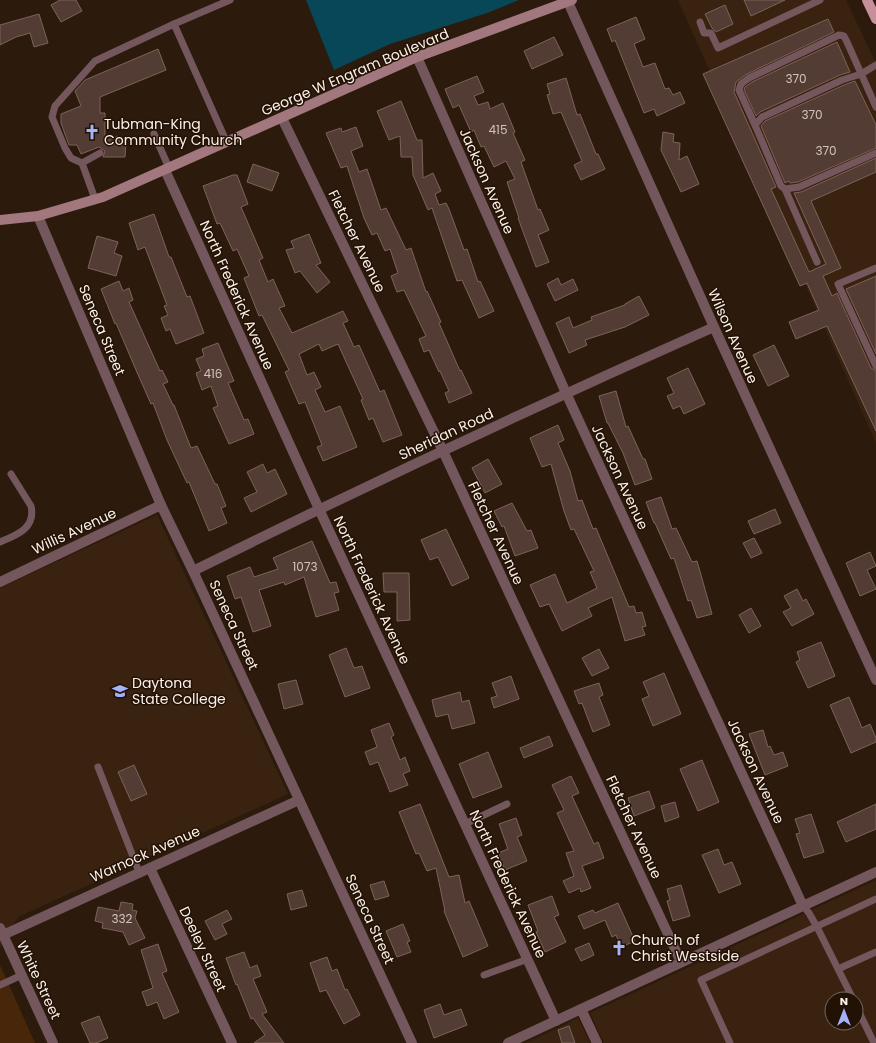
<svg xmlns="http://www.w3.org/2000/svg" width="876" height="1043" viewBox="0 0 876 1043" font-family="Poppins,sans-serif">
<rect width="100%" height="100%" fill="#2c1b0d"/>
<g fill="#392210" fill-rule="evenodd">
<polygon points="678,0 846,0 876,63 876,443"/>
<polygon points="157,515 288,794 18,917 0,947 0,588"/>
<path d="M876 880V1043H604L590 1013ZM832 999H856V1023H832Z"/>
<polygon points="578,1018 590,1043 525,1043 554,1030"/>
</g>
<polygon fill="#482609" points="0,965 35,1043 0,1043"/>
<polygon fill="#084758" points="306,0 519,0 487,13 390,44 334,70"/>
<g fill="#533c33" stroke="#7c6359">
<polygon points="60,0 76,0 82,11 61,22 51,5"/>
<polygon points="744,0 785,0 751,16"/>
<polygon points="725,5 733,24 716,32 712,28 705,14"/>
<polygon points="39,14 48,43 34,47 30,33 16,37 0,45 0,25"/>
<polygon points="636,17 645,39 634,44 643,67 655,63 665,89 669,88 673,95 680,92 685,103 657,116 654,109 644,113 615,40 612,42 607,29"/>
<polygon points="828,19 834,32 747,74 736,82 734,92 776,187 771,189 809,272 826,264 794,193 801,192 876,158 876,172 811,201 841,268 823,276 832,296 837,293 871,368 876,371 876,431 827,326 796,339 789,322 819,310 807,283 800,286 703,74"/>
<polygon points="554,37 563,55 532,69 524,51"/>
<polygon points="837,42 850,72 840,75 760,112 756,116 744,90 745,87 752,82"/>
<polygon points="158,49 166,70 100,97 100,113 105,113 105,141 118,136 120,143 126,143 125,157 103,157 105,151 99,147 81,154 77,145 69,145 61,123 61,114 81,106 75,91 85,80"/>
<polygon points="477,76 484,92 474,96 478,105 488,102 490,109 503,103 515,132 513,133 525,160 521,162 538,210 540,209 549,230 538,235 549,262 536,267 518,218 519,218 507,182 515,179 506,161 494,167 484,146 481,147 474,130 471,132 459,105 453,108 445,89"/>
<polygon points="566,78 577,115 580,114 596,154 598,154 605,169 581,180 574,165 582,161 561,112 553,114 547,95 550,94 547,84"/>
<polygon points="855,81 876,125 876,148 798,182 790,183 789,181 785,183 761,126 765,121 844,85"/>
<polygon points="401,101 417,140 422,140 423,178 433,173 441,191 435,194 439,205 446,203 449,209 464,250 467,249 478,282 480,281 494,311 479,318 462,280 457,281 432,208 428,210 413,175 412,157 401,157 400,136 389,140 377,111"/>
<polygon points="356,127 363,146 351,151 359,172 367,169 381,210 386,208 406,250 411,248 426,292 427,291 441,322 439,323 460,371 461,370 472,393 449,403 445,393 449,391 440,371 439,372 429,350 424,352 419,339 426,336 404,290 397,292 391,276 398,273 390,249 385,251 377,233 372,235 364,218 347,166 341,168 326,133 341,128 342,132"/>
<polygon points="663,132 674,134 673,142 680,143 679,160 687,156 699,184 681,192 661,150"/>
<polygon points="253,164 279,173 272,191 247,182"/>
<polygon points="233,175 237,175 248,204 241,207 263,258 259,260 268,282 273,279 285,306 279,308 292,333 343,311 348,321 343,323 354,347 359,345 380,392 384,390 402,435 383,442 373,418 369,420 361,400 363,399 338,344 322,351 319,344 299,354 307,375 314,372 321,387 315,390 325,412 340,406 357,447 323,461 317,447 322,445 305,402 299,404 285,372 289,370 262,315 259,316 244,278 249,276 237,249 233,251 220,223 217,224 203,186"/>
<polygon points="154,214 169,257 171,257 187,297 190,296 204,333 176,344 170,329 166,331 161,318 168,315 164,306 167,305 145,247 138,250 129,223"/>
<polygon points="309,234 321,263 316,265 330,282 317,293 300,271 295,273 286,250 294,248 291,241"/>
<polygon points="97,236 118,242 114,253 122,256 116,276 88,268"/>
<polygon points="876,276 876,354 846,289"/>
<polygon points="558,278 561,285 573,279 578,290 555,301 547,284"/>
<polygon points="119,281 123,291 129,288 133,300 129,302 160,371 162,370 168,382 163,384 173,405 174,405 191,448 197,446 215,484 217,484 226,506 221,508 227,523 209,531 189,482 187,483 167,440 153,403 151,404 136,370 116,323 115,324 101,289"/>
<polygon points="639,296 649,315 625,327 585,340 587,345 569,353 556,323 569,317 573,328 592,320 591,317 625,305 625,304"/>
<polygon points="218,343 234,381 228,383 244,420 248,419 254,434 229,444 213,408 218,406 211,386 202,390 196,373 201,371 196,359 204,356 202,349"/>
<polygon points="774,345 789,376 768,386 753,355"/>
<polygon points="688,368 705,404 684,414 680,406 673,409 667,396 674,393 667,378"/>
<polygon points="616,391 626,427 628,426 643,459 645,459 652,479 635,485 623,453 608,423 607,423 599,396"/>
<polygon points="558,425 564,440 558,443 570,471 578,501 582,500 593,529 596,528 629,607 634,606 636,613 642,612 646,626 642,627 645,635 625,641 612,597 588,608 592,616 562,631 549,604 540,607 530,585 555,574 567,603 597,588 590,572 594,571 574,529 571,530 564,511 551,464 542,467 530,438"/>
<polygon points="488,459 502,484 485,493 472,468"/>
<polygon points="263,464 267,473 275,469 287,494 251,512 244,498 257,492 247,472"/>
<polygon points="661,497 672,529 676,528 692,562 697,561 712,614 697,618 691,600 688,601 674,558 671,559 655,523 654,523 646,502"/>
<polygon points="512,503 527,531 531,530 538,548 515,556 504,526 502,527 494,511"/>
<polygon points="775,509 781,523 754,534 748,521"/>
<polygon points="446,529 469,578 452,586 438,557 430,560 421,540"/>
<polygon points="754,538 762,553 751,558 743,543"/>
<polygon points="312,541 330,583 336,582 339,592 334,593 339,610 316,617 304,577 285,585 284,582 259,590 271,626 253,632 241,597 235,599 227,576 250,567 254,577 278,569 273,558"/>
<polygon points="870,552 876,566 867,570 876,589 860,596 846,563"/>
<polygon points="383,573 409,573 410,620 397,621 397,592 384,592"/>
<polygon points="797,589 803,601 806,599 814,614 792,626 783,612 791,608 784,596"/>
<polygon points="751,608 761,626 749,633 739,615"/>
<polygon points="821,642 835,676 808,688 796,662 800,660 797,652"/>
<polygon points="346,648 354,668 362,666 370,688 345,697 329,655"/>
<polygon points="599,649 609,668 592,676 582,658"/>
<polygon points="664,673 681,714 653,726 642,699 649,696 643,682"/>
<polygon points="511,676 519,699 494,708 491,698 497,696 492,683"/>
<polygon points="296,680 303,704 284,709 278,684"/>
<polygon points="599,683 603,695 599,697 610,725 593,732 582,703 579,704 574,691"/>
<polygon points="460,692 462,702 469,700 475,723 452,729 448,714 436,717 432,700"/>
<polygon points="849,697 862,728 870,724 876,738 876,742 851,753 830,705"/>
<polygon points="389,723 394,735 391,737 400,760 405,757 410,771 403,774 408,785 390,792 378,762 370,765 365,752 377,747 371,730"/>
<polygon points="763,730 768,747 770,746 774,755 783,752 788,766 765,775 749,734"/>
<polygon points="549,736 553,746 524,758 520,748"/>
<polygon points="488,752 502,787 473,798 459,764"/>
<polygon points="702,760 719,802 698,811 680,769"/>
<polygon points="134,765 147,794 131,801 118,772"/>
<polygon points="571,776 579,793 572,796 594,844 598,842 604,858 582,866 591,888 581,892 580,888 569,893 563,881 574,876 566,853 574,851 557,813 564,810 552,785"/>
<polygon points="649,791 655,808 634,816 628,798"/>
<polygon points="675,802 679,817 665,822 661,806"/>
<polygon points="420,804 449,877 459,875 465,903 469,901 488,946 463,957 444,911 445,911 436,868 427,871 419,853 416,854 399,812"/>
<polygon points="876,804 876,829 846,842 837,822"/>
<polygon points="811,814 824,852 804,858 796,834 800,833 795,819"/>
<polygon points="516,818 522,835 517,837 527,861 505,870 498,853 508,849 499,824"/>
<polygon points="718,849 724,865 732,862 741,884 719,893 702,855"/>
<polygon points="384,881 389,896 375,900 370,885"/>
<polygon points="681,885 690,916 673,921 667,901 670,900 667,889"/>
<polygon points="302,890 307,906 291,910 287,894"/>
<polygon points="552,896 559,915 554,917 566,942 545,952 536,932 538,931 528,905"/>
<polygon points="121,902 133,904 132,910 137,911 135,918 145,938 129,945 123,932 102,928 103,923 95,921 98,907 119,911"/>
<polygon points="618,903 635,941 621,947 616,935 612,937 605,920 584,929 578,916 593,910 595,913"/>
<polygon points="227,910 232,919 222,924 227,934 215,940 205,921"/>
<polygon points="403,924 410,941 407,942 411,952 397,957 386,931"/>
<polygon points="589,943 594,955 581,961 575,949"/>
<polygon points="158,944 167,971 162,973 179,1012 164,1019 157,1002 147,1006 142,992 153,988 141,950"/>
<polygon points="244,952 250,968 257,965 261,976 253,979 267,1012 262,1014 284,1043 254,1043 265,1035 253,1018 251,1019 237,984 236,985 226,958"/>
<polygon points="327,957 332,971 337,969 345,990 347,989 360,1015 344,1024 326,990 320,992 310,963"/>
<polygon points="440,1004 444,1015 461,1009 467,1025 434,1038 424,1010"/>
<polygon points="99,1016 108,1038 96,1043 90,1043 81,1023"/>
<polygon points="569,1026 575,1043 562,1043 558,1030"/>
</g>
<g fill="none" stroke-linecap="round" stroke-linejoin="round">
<g stroke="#73575c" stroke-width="7">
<polyline points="700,22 704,33 711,33 718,48 820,0"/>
<polyline points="876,65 861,74 842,80 762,117 755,125 781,186 785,189 799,187 876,153"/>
<polyline points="755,125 739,90 741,84 749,78 839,35 844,36 847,42 876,107"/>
<polyline points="154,134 169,168"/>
<polyline points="227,143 174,24 230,0"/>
<polyline points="82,163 100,153"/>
<polyline points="785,189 817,262"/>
<polyline points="95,199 82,163 71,158 65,148 52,117 55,106 95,61 174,24"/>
<polyline points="876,268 838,284 876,366"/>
<path d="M0 542C17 535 36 528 31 506L11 474"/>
<polyline points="98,767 139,872"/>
<polyline points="465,824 507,804"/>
<polyline points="803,906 809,913 817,927 853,999"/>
<polyline points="838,969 876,952"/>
<polyline points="484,975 528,959"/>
<polyline points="0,985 22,975"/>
<polyline points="856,1006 874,1043"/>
<polyline points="730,1043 701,980 876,899"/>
</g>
<g stroke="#73575c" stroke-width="10">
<polyline points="568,2 714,327 876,680"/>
<polyline points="417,57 566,393 803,906"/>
<polyline points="282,118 443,451 681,962"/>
<polyline points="165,170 319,509 556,1021"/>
<polyline points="38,216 161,505 193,571 412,1043"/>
<path d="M193 571C365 486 538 405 714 327"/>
<polyline points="0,582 161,505"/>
<polyline points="150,868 232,1043"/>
<polyline points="3,935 299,800"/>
<polyline points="581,1009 597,1043"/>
</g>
<g stroke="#73575c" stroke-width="10">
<polyline points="0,928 53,1043"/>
<polyline points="508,1043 876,872"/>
</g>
<polyline stroke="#a2777e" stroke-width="10" points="0,220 38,216 103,197 417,57 572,0"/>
<polyline stroke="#c78f99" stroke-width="10" points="867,0 876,19"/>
</g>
<defs>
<symbol id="church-bare" viewBox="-9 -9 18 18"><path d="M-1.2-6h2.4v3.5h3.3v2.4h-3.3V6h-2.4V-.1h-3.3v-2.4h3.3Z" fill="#a4b2fc" stroke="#221105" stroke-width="2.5" paint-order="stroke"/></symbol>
<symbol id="university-bare" viewBox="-9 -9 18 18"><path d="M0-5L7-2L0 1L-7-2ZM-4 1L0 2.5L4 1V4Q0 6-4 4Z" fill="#a4b2fc" stroke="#221105" stroke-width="2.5" paint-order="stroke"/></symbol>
</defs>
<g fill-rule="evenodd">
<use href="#church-bare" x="81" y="121" width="22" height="22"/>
<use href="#university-bare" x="109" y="680" width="22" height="22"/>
<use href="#church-bare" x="608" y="937" width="22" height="22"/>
</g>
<g text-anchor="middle" stroke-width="3" stroke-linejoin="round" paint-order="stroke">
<g font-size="12" fill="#d2c3ba">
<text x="796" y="83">370</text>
<text x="812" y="119">370</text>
<text x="498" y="134">415</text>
<text x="826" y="155">370</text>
<text x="213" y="378">416</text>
<text x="305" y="571">1073</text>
<text x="122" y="923">332</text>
</g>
<g font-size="14" fill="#fcf0e7" stroke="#221105">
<text transform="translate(355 72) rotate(-23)" y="5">George W Engram Boulevard</text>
<text transform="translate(487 181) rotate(66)" y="5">Jackson Avenue</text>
<text transform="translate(357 241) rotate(64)" y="5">Fletcher Avenue</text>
<text transform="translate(237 295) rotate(66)" y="5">North Frederick Avenue</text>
<text transform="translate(102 330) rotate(67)" y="5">Seneca Street</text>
<text transform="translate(733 336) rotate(66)" y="5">Wilson Avenue</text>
<text transform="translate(446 434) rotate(-25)" y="5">Sheridan Road</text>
<text transform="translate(620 477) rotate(65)" y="5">Jackson Avenue</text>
<text transform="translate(74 531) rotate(-25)" y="5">Willis Avenue</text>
<text transform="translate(496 533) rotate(65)" y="5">Fletcher Avenue</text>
<text transform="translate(372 590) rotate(65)" y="5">North Frederick Avenue</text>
<text transform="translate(234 625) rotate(65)" y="5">Seneca Street</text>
<text transform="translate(756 771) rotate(65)" y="5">Jackson Avenue</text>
<text transform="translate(634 827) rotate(65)" y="5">Fletcher Avenue</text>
<text transform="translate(145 854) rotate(-24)" y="5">Warnock Avenue</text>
<text transform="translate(508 884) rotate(65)" y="5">North Frederick Avenue</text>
<text transform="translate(370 919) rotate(65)" y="5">Seneca Street</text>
<text transform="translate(203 949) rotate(65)" y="5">Deeley Street</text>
<text transform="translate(39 980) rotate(65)" y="5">White Street</text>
</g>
<g font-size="14" fill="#fcf0e7" stroke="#221105" text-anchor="start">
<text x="104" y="129">Tubman-King<tspan x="104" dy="16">Community Church</tspan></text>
<text x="132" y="688">Daytona<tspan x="132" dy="16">State College</tspan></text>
<text x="631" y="945">Church of<tspan x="631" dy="16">Christ Westside</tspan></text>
</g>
</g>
<g transform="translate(844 1011)"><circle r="19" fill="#221105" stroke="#796a5f"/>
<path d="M0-3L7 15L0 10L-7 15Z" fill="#a4b2fc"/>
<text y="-6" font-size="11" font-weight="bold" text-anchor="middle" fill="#fcf0e7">N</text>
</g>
</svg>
